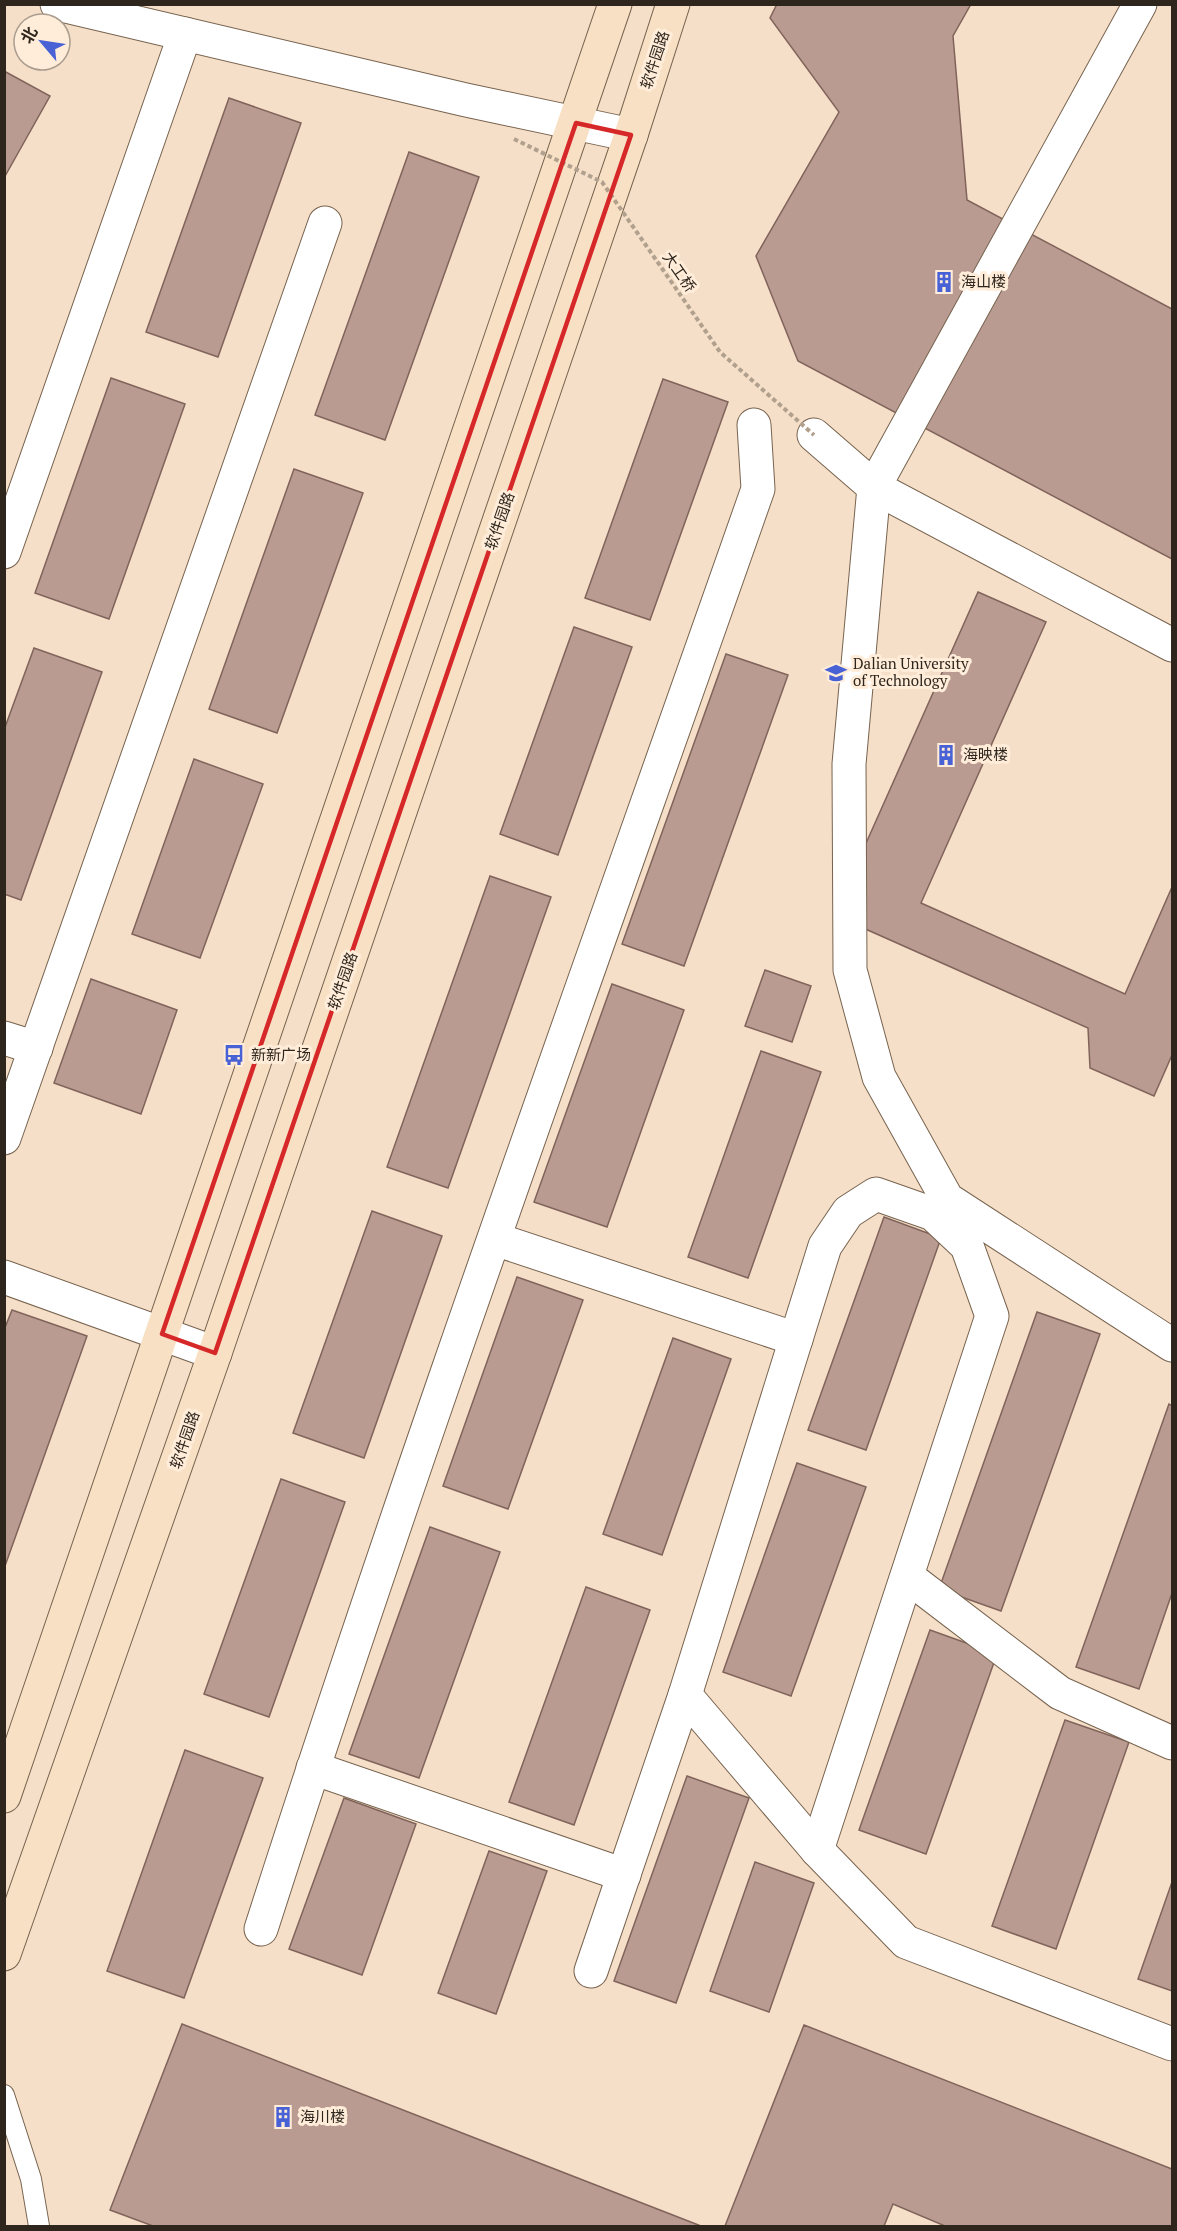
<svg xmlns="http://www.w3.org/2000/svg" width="1177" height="2231" viewBox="0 0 1177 2231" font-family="'PT Serif','Noto Sans SC',serif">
<rect width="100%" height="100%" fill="#f5dfc8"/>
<g fill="#ba9b91" stroke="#80645b" stroke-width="1.5">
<polygon points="777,4 971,4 953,36 967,200 1172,309 1172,559 798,361 756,256 839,112 770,18"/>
<polygon points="4,71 50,96 4,178"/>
<polygon points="229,98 301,123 218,357 146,332"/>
<polygon points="409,152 479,177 385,440 315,415"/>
<polygon points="111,378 185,404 109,619 35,593"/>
<polygon points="663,379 728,402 650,620 585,598"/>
<polygon points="294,469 363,493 277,733 209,709"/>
<polygon points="978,592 1046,622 921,903 1125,994 1172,887 1172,1055 1154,1096 1090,1068 1088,1028 834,915"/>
<polygon points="574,627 632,647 558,855 500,834"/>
<polygon points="34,648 102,672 21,900 4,894 4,730"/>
<polygon points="726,654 788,675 684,966 622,944"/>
<polygon points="194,759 263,784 200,958 132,934"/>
<polygon points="490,876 551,897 448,1188 387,1167"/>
<polygon points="765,970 811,986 792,1042 745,1026"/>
<polygon points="91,979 177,1010 141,1114 54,1083"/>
<polygon points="612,984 684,1010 607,1227 534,1202"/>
<polygon points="761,1051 821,1072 748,1278 688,1257"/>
<polygon points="372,1211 442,1236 364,1458 293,1433"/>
<polygon points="884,1217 941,1238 866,1450 808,1430"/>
<polygon points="517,1277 583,1300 508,1509 443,1486"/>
<polygon points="12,1310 87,1336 5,1566 4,1330"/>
<polygon points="1037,1312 1100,1334 1001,1611 939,1589"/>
<polygon points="673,1338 731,1359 662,1555 603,1534"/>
<polygon points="1169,1404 1172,1406 1172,1593 1139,1689 1076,1667"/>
<polygon points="797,1463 866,1487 791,1696 723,1672"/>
<polygon points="281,1479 345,1502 269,1717 204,1694"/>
<polygon points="430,1527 500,1552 419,1778 349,1754"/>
<polygon points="586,1587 650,1610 574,1825 509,1802"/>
<polygon points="930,1630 997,1654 926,1854 859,1830"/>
<polygon points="1065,1720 1129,1742 1056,1949 992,1926"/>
<polygon points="185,1750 263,1778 184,1998 107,1971"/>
<polygon points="687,1776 749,1798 676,2003 614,1981"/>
<polygon points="344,1798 416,1824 362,1975 289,1949"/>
<polygon points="489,1851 547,1871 496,2014 438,1993"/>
<polygon points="755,1862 814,1883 769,2012 710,1991"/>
<polygon points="1172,1882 1172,1991 1138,1979"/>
<polygon points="182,2024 701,2226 153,2226 110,2210"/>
<polygon points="804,2025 1172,2169 1172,2226 945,2226 893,2204 884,2226 725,2226"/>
</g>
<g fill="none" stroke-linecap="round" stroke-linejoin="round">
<defs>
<polyline id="lane" points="4,2095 31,2179 39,2226"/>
<g id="street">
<polyline points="57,4 466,100 631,135"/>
<polyline points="1140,4 874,487 1172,645"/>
<polyline points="814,435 874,487 849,764 850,970 879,1077 947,1199 1172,1345"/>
<polyline points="4,552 185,34"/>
<polyline points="4,1038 36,1048"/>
<polyline points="4,1138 325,223"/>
<polyline points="495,1239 796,1339"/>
<polyline points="4,1277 215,1353"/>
<polyline points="908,1577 1060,1693 1172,1743"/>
<polyline points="685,1695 817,1850 906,1942 1172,2044"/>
<polyline points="313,1768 624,1875"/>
<path d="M261 1929C416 1446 590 968 758 489L754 425"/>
<polyline points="591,1971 685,1695 825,1246 848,1212 876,1194 933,1214 967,1246 992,1316 817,1850"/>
</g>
<g id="secondary">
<polyline points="4,1796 615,4"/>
<polyline points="4,1954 215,1353 631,135 673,4"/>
</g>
</defs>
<use href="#lane" stroke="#77634f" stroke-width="22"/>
<use href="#street" stroke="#77634f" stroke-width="35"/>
<use href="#secondary" stroke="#77634f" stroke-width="35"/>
<use href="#lane" stroke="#fff" stroke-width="20"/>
<use href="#street" stroke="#fff" stroke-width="33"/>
<use href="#secondary" stroke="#f8e0c4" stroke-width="33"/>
<polyline stroke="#b1a08d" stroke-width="4" stroke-dasharray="4.5 3" stroke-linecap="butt" points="514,139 602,182 720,352 814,435"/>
</g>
<path fill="none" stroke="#d62828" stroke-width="4.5" stroke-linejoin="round" d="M576 123 631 135 215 1353 162 1334Z"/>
<defs>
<symbol id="building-bare" viewBox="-9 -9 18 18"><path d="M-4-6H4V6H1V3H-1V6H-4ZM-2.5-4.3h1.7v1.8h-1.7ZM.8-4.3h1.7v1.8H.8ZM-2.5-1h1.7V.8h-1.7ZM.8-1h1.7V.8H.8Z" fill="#4861d5" stroke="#ffedda" stroke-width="2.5" paint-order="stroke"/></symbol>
<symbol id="university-bare" viewBox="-9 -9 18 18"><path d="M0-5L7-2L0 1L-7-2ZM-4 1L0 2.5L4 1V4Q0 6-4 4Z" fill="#4861d5" stroke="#ffedda" stroke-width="2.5" paint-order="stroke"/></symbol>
<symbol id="bus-bare" viewBox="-9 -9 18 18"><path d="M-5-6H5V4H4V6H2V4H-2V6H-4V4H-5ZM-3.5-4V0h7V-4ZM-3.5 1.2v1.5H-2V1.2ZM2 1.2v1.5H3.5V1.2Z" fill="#4861d5" stroke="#ffedda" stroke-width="2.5" paint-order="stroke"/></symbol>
</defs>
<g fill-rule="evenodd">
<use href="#building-bare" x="929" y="267" width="30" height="30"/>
<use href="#university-bare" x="821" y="658" width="30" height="30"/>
<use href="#building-bare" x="931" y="740" width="30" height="30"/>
<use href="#bus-bare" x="219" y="1040" width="30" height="30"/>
<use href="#building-bare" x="268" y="2102" width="30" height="30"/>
</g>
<g text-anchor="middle" stroke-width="6" stroke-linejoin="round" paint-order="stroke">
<g font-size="15" fill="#2e261d" stroke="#ffedda">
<text transform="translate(655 60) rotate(-72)" y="5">软件园路</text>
<text transform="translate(679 272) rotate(55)" y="5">大工桥</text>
<text transform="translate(500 521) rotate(-71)" y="5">软件园路</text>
<text transform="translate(343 981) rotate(-71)" y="5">软件园路</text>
<text transform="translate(185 1440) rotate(-71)" y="5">软件园路</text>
</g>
<g font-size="15" fill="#2e261d" stroke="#ffedda" text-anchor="start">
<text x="961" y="287">海山楼</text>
<text x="853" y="669">Dalian University<tspan x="853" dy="17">of Technology</tspan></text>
<text x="963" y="760">海映楼</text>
<text x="251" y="1060">新新广场</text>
<text x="300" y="2122">海川楼</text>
</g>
</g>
<rect width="1177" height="2231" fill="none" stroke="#2e261d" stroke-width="12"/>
<g transform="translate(42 42) rotate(299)"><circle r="28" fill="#ffedda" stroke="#ab9d8e" stroke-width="1.5"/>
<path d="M0-4.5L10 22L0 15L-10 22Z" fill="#4861d5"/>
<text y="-9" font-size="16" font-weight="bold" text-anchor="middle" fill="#2e261d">北</text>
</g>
</svg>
